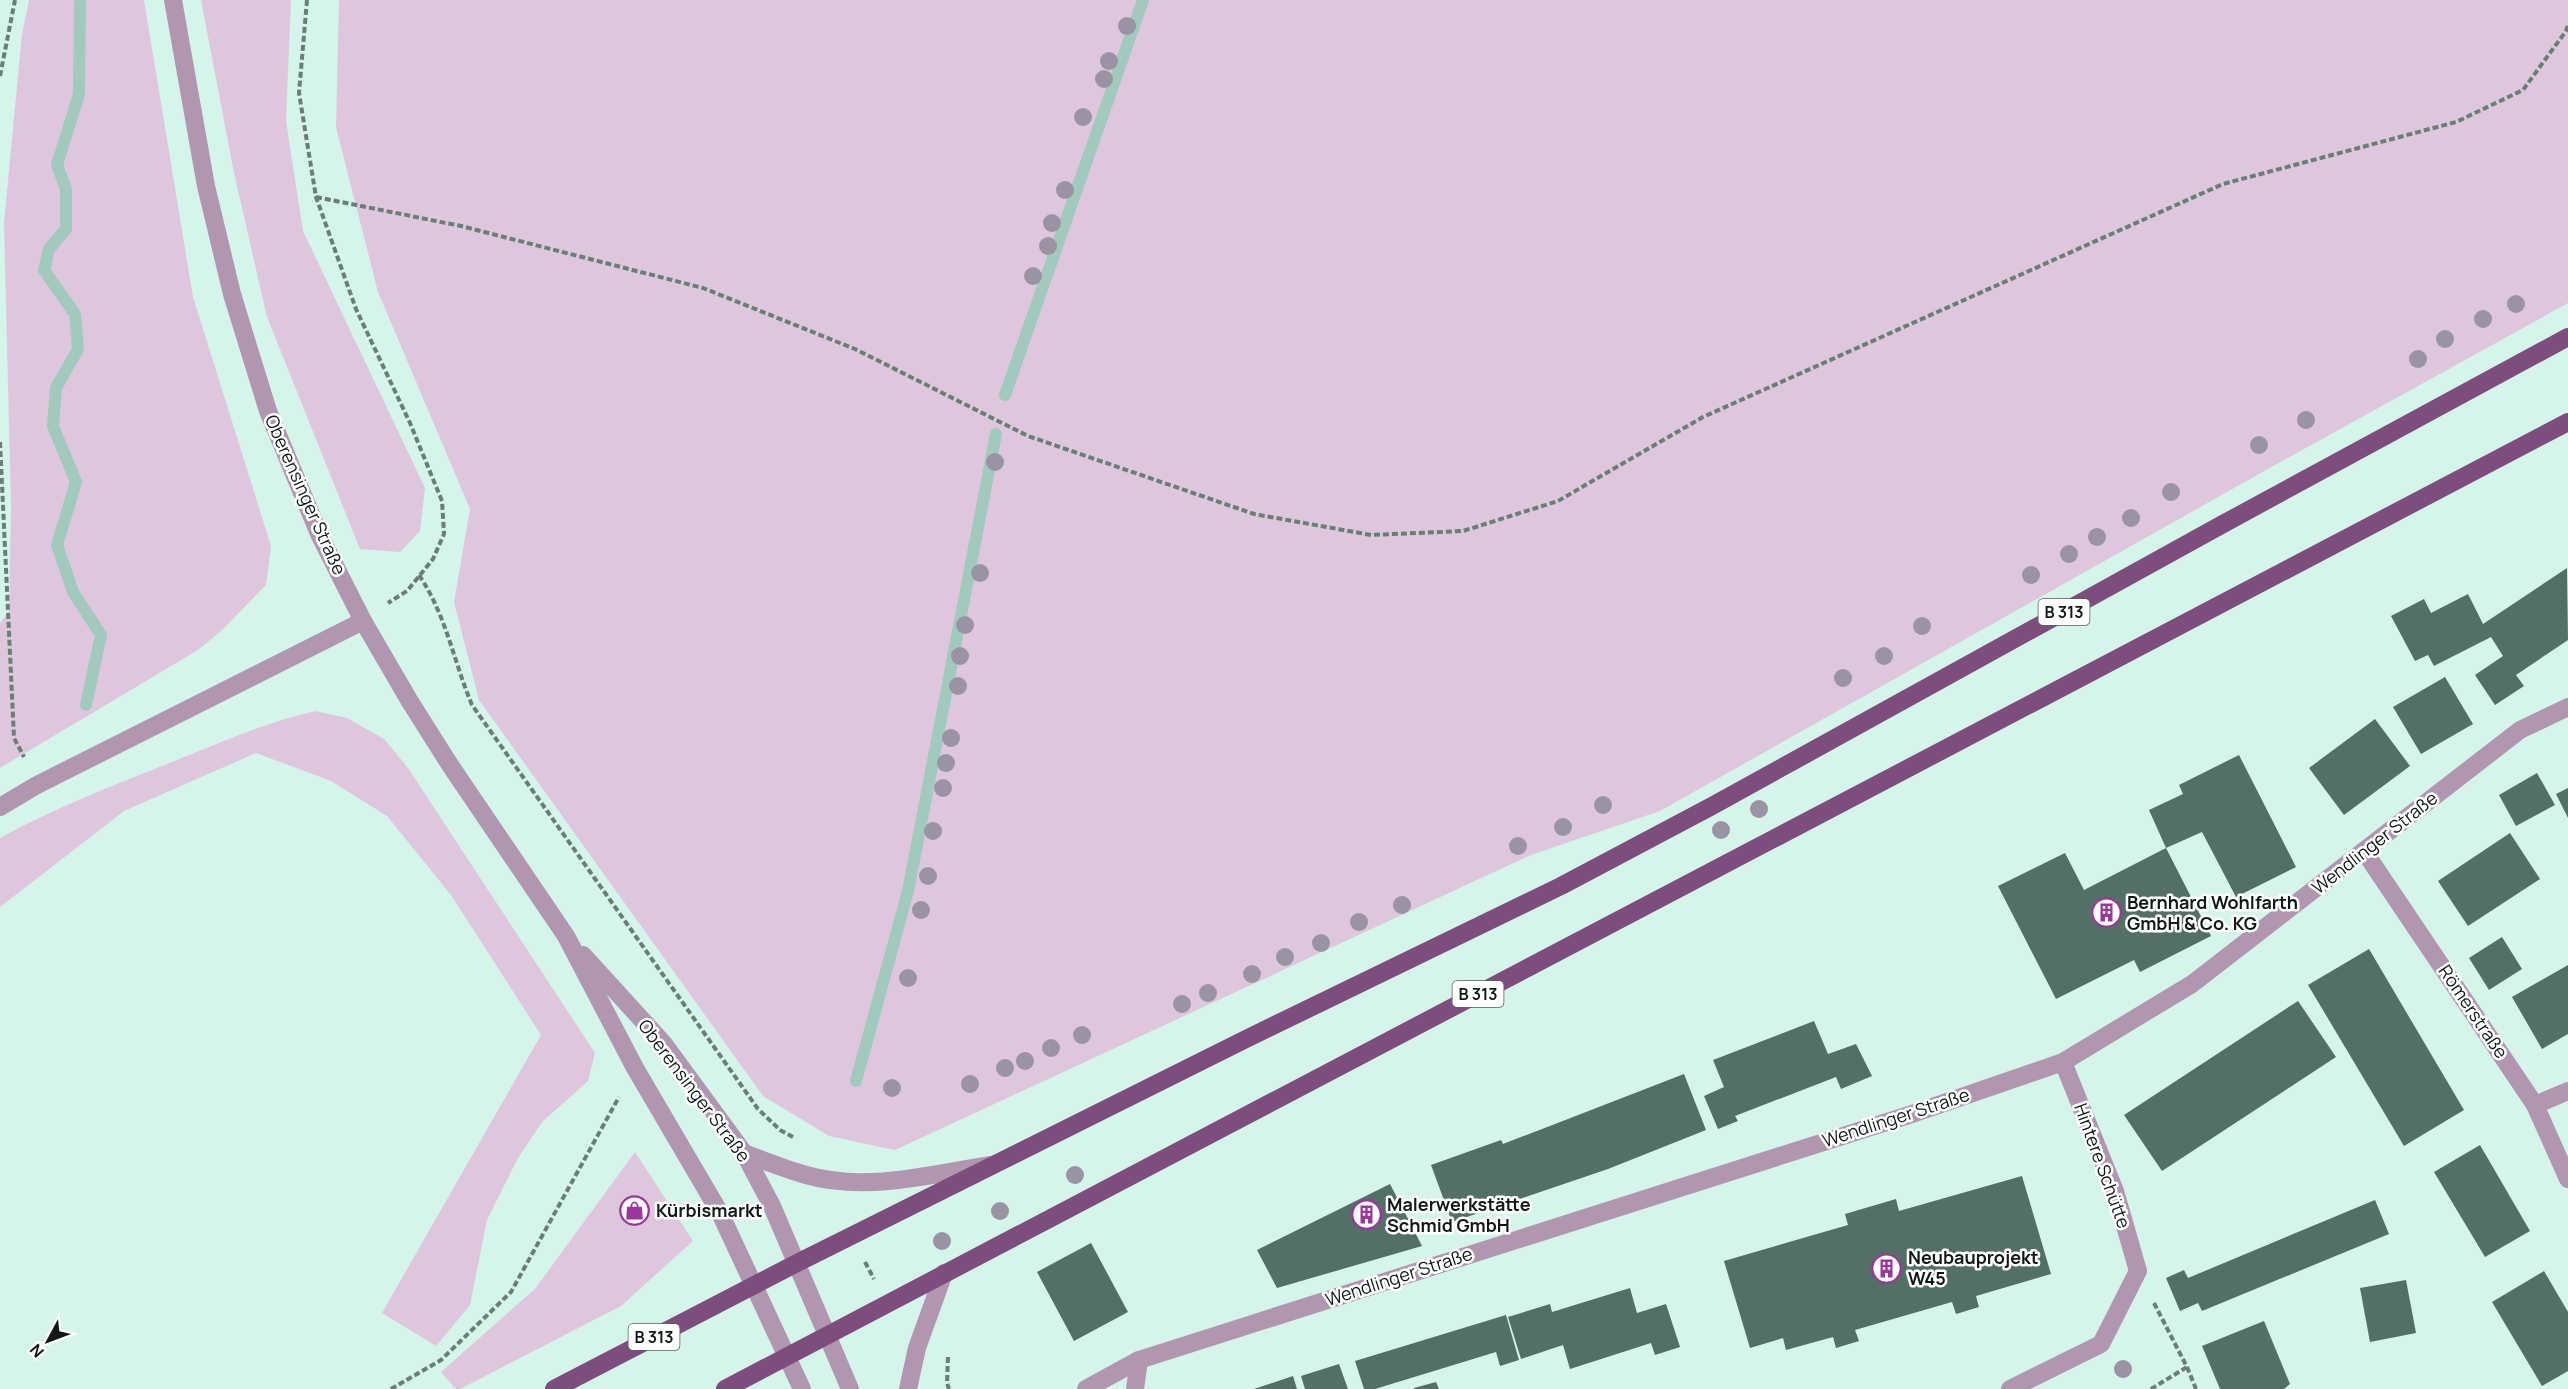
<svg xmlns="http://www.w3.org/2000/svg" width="2568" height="1389" viewBox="0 0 2568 1389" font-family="Manrope,sans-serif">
<rect width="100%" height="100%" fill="#d5f4ea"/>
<g fill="#dec7dd">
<polygon points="29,0 144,0 193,297 271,546 266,585 222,630 198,650 0,768 0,623 9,612 11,507 4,223 22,34"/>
<polygon points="201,0 291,0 286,121 303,231 425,488 420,531 400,552 360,549 267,317 234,173"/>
<polygon points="339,0 2568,0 2568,303 2275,465 1660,811 1531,855 895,1150 829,1136 763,1096 479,700 454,602 470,509 378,292 336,127"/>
<path d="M315 711 347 718 384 739 408 768 595 1053 588 1081 542 1122 518 1158 487 1220 470 1305 436 1346 382 1313 541 1035 451 895 387 816 331 781 256 753 124 811 0 907V838C56 807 117 784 177 760 222 742 267 722 315 711Z"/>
<polygon points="635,1152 693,1241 621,1306 460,1389 456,1389 441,1372 535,1289"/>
</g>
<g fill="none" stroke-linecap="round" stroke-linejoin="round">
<g stroke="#a1cabd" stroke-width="12">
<polyline points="80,0 79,94 57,165 66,189 66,229 49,249 44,270 75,314 78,349 56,388 53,426 76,482 57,545 73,592 101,635 86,705"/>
<polyline points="1005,395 1143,0"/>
<polyline points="856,1081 908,891 996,434"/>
</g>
</g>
<g fill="#536f66">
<polygon points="2567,568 2568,640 2516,675 2524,686 2495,705 2475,675 2503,656 2491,637 2434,666 2428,655 2415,661 2391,616 2424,599 2431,613 2468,594 2483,624"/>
<polygon points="2445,677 2473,724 2421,754 2393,707"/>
<polygon points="2375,719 2410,766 2344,815 2309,768"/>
<polygon points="2239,755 2296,867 2236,897 2202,832 2166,848 2149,810 2183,794 2179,785"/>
<polygon points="2537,773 2555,805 2516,826 2499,795"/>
<polygon points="2568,788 2568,818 2556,794"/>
<polygon points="2510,833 2540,879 2468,926 2438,881"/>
<polygon points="2166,848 2211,936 2140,972 2134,960 2056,999 1998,886 2065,853 2084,890"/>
<polygon points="2502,937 2522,969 2489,990 2469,958"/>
<polygon points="2369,949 2464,1110 2404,1146 2308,985"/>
<polygon points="2568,965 2568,1034 2542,1049 2512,997"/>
<polygon points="2298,1001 2336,1057 2162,1171 2124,1115"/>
<polygon points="1814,1021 1828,1054 1856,1044 1872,1076 1841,1089 1836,1077 1735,1116 1738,1121 1718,1129 1704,1096 1724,1087 1713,1060"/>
<polygon points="1684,1074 1706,1130 1608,1169 1452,1222 1431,1165 1501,1140 1503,1144"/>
<polygon points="2480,1145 2530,1231 2485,1257 2434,1172"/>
<polygon points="2022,1176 2051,1274 1976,1296 1979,1307 1956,1314 1952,1302 1855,1330 1859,1341 1836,1348 1833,1337 1786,1350 1783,1338 1750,1348 1724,1261 1848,1225 1845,1214 1896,1199 1899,1211"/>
<polygon points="1390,1184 1422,1246 1277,1288 1257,1250"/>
<polygon points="2375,1200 2389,1234 2202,1311 2198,1303 2180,1311 2166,1278 2184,1270 2188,1278"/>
<polygon points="1091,1243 1128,1312 1074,1341 1037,1272"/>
<polygon points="2544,1271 2568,1312 2568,1371 2542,1386 2492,1302"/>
<polygon points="2406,1280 2416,1333 2370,1342 2360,1288"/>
<polygon points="1630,1288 1637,1313 1666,1304 1680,1347 1655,1355 1651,1343 1570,1369 1563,1345 1521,1359 1508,1317 1550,1304 1552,1312"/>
<polygon points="1506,1315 1519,1360 1500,1366 1496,1352 1375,1389 1364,1389 1355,1361"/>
<polygon points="2264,1321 2290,1384 2284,1389 2220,1389 2202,1346"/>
<polygon points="1339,1364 1348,1389 1305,1389 1301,1376"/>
<polygon points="1293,1376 1297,1389 1254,1389"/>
<polygon points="1436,1382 1439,1389 1414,1389 1414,1388"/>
</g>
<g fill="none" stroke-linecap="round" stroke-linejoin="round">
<g stroke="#6a7e78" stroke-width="4" stroke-dasharray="6 3" stroke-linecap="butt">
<polyline points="307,0 299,93 316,197 356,309 410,423 442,501 444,534 433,559 407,591 388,603"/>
<polyline points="0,76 15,0"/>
<polyline points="316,197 461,226 703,288 855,349 1028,436 1254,514 1371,535 1463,531 1558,501 1703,417 2223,184 2456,122 2523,90 2566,31 2568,25"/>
<polyline points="0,442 14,738 24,757"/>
<path d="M419 575C447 617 453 660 472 705L758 1109 780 1130 793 1137"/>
<polyline points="865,1262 874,1279"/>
<polyline points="2154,1303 2187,1367 2196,1389"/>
<polyline points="948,1357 947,1383 949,1389"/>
<polyline points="391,1389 441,1360 511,1292 619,1097"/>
<polyline points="2151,1389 2187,1367"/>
</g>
<g stroke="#b196b0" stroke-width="18">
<polyline points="173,0 206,186 232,294 268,411 320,536 363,621 409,700 450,765 566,936 635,1068 720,1213 802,1389"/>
<polyline points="0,807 37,785 363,621"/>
<polyline points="2364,851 2535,1105 2568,1179"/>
<polyline points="583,955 664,1044 744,1153 772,1206 850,1389"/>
<polyline points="2535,1105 2568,1091"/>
<path d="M744 1153C765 1161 785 1169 806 1175 865 1192 930 1175 989 1165"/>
<polyline points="908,1389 917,1348 944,1273"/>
<polyline points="1086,1389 1139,1360 1912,1114 2063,1062 2192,984 2520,730 2568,707"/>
<polyline points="1135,1389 1139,1360"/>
<polyline points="2010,1389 2101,1344 2138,1271 2115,1191 2063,1062"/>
</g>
<g stroke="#7d4e7d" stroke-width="18">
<polyline points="554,1389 797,1263 1248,1038 1561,886 1712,806 2223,524 2568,337"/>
<polyline points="725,1389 2568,422"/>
</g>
</g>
<g fill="#9a93a3">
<circle cx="1127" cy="26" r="9"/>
<circle cx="1109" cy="61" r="9"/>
<circle cx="1104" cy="79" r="9"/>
<circle cx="1083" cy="117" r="9"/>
<circle cx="1065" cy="190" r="9"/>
<circle cx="1052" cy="223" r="9"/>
<circle cx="1048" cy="246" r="9"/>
<circle cx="1033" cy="276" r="9"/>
<circle cx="2516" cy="304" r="9"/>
<circle cx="2483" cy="319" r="9"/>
<circle cx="2445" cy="339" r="9"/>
<circle cx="2418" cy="359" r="9"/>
<circle cx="2306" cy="420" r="9"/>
<circle cx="2259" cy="445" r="9"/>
<circle cx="995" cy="462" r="9"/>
<circle cx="2171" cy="492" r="9"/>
<circle cx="2131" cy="518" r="9"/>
<circle cx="2097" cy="537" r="9"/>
<circle cx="2069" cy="554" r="9"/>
<circle cx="980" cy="573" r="9"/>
<circle cx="2031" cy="575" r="9"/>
<circle cx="965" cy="625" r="9"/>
<circle cx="1922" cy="626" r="9"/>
<circle cx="960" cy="656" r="9"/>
<circle cx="1884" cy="656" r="9"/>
<circle cx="1843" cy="678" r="9"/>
<circle cx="958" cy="686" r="9"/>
<circle cx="951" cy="738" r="9"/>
<circle cx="946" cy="763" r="9"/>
<circle cx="943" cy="788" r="9"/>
<circle cx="1603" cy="805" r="9"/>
<circle cx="1759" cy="809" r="9"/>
<circle cx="1563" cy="827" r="9"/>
<circle cx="1721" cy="830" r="9"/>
<circle cx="933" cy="831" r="9"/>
<circle cx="1518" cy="846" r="9"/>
<circle cx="928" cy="876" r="9"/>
<circle cx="1402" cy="905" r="9"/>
<circle cx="921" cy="910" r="9"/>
<circle cx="1359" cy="922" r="9"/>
<circle cx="1321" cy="943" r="9"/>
<circle cx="1285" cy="957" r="9"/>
<circle cx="1252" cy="974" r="9"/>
<circle cx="908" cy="978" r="9"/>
<circle cx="1208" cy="993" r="9"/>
<circle cx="1182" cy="1004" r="9"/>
<circle cx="1082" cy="1035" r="9"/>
<circle cx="1051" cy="1048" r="9"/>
<circle cx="1025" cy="1061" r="9"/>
<circle cx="1005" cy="1068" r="9"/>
<circle cx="970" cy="1084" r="9"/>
<circle cx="892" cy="1088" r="9"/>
<circle cx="1075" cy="1175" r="9"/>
<circle cx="1000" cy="1211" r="9"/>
<circle cx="942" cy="1241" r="9"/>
<circle cx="2123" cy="1369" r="9"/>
</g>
<defs>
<symbol id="building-ring" viewBox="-11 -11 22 22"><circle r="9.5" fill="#fff" stroke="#9a369c" stroke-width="1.5"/><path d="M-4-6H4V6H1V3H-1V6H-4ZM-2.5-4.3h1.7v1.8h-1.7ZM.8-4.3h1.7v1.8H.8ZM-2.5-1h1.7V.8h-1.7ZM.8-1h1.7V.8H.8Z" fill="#9a369c"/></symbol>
<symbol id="shop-ring" viewBox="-11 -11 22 22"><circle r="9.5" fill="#fff" stroke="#9a369c" stroke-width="1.5"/><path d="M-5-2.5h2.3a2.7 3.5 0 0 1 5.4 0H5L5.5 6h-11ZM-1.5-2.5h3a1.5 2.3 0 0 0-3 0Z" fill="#9a369c"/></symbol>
</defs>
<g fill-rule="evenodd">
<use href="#building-ring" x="2090" y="896" width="33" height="33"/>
<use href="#shop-ring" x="618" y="1194" width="33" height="33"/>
<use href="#building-ring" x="1350" y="1198" width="33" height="33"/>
<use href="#building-ring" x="1870" y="1252" width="33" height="33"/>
</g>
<g text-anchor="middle" stroke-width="5" stroke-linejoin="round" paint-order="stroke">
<g fill="#fff" stroke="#575f5d" stroke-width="1.5">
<rect x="2038.5" y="599" width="51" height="26" rx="4.5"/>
<rect x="1452.5" y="981" width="51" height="26" rx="4.5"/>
<rect x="628.5" y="1324" width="51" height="26" rx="4.5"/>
</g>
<g font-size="16" font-weight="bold" fill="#0f1a17">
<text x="2064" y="618">B 313</text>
<text x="1478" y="1000">B 313</text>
<text x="654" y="1343">B 313</text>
</g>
<g font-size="18" fill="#0f1a17" stroke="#fff">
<text transform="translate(305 495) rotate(66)" y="6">Oberensinger Straße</text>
<text transform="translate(2375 843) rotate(-38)" y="6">Wendlinger Straße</text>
<text transform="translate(2473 1012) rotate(56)" y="6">Römerstraße</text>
<text transform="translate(694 1091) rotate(53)" y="6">Oberensinger Straße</text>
<text transform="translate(1896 1118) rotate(-18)" y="6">Wendlinger Straße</text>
<text transform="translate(2102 1166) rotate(70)" y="6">Hintere Schütte</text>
<text transform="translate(1399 1277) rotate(-18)" y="6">Wendlinger Straße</text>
</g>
<g font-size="18" font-weight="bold" fill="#0f1a17" stroke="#fff" text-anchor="start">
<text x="2127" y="909">Bernhard Wohlfarth<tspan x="2127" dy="21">GmbH &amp; Co. KG</tspan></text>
<text x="1387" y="1211">Malerwerkstätte<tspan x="1387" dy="21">Schmid GmbH</tspan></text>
<text x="656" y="1217">Kürbismarkt</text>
<text x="1908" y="1264">Neubauprojekt<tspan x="1908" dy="21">W45</tspan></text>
</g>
</g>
<g transform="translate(48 1341) rotate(229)" stroke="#ffffff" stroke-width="4.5" paint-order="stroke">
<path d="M0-4.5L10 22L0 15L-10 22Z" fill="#0f1a17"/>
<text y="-9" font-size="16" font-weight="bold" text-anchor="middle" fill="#0f1a17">N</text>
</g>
</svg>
